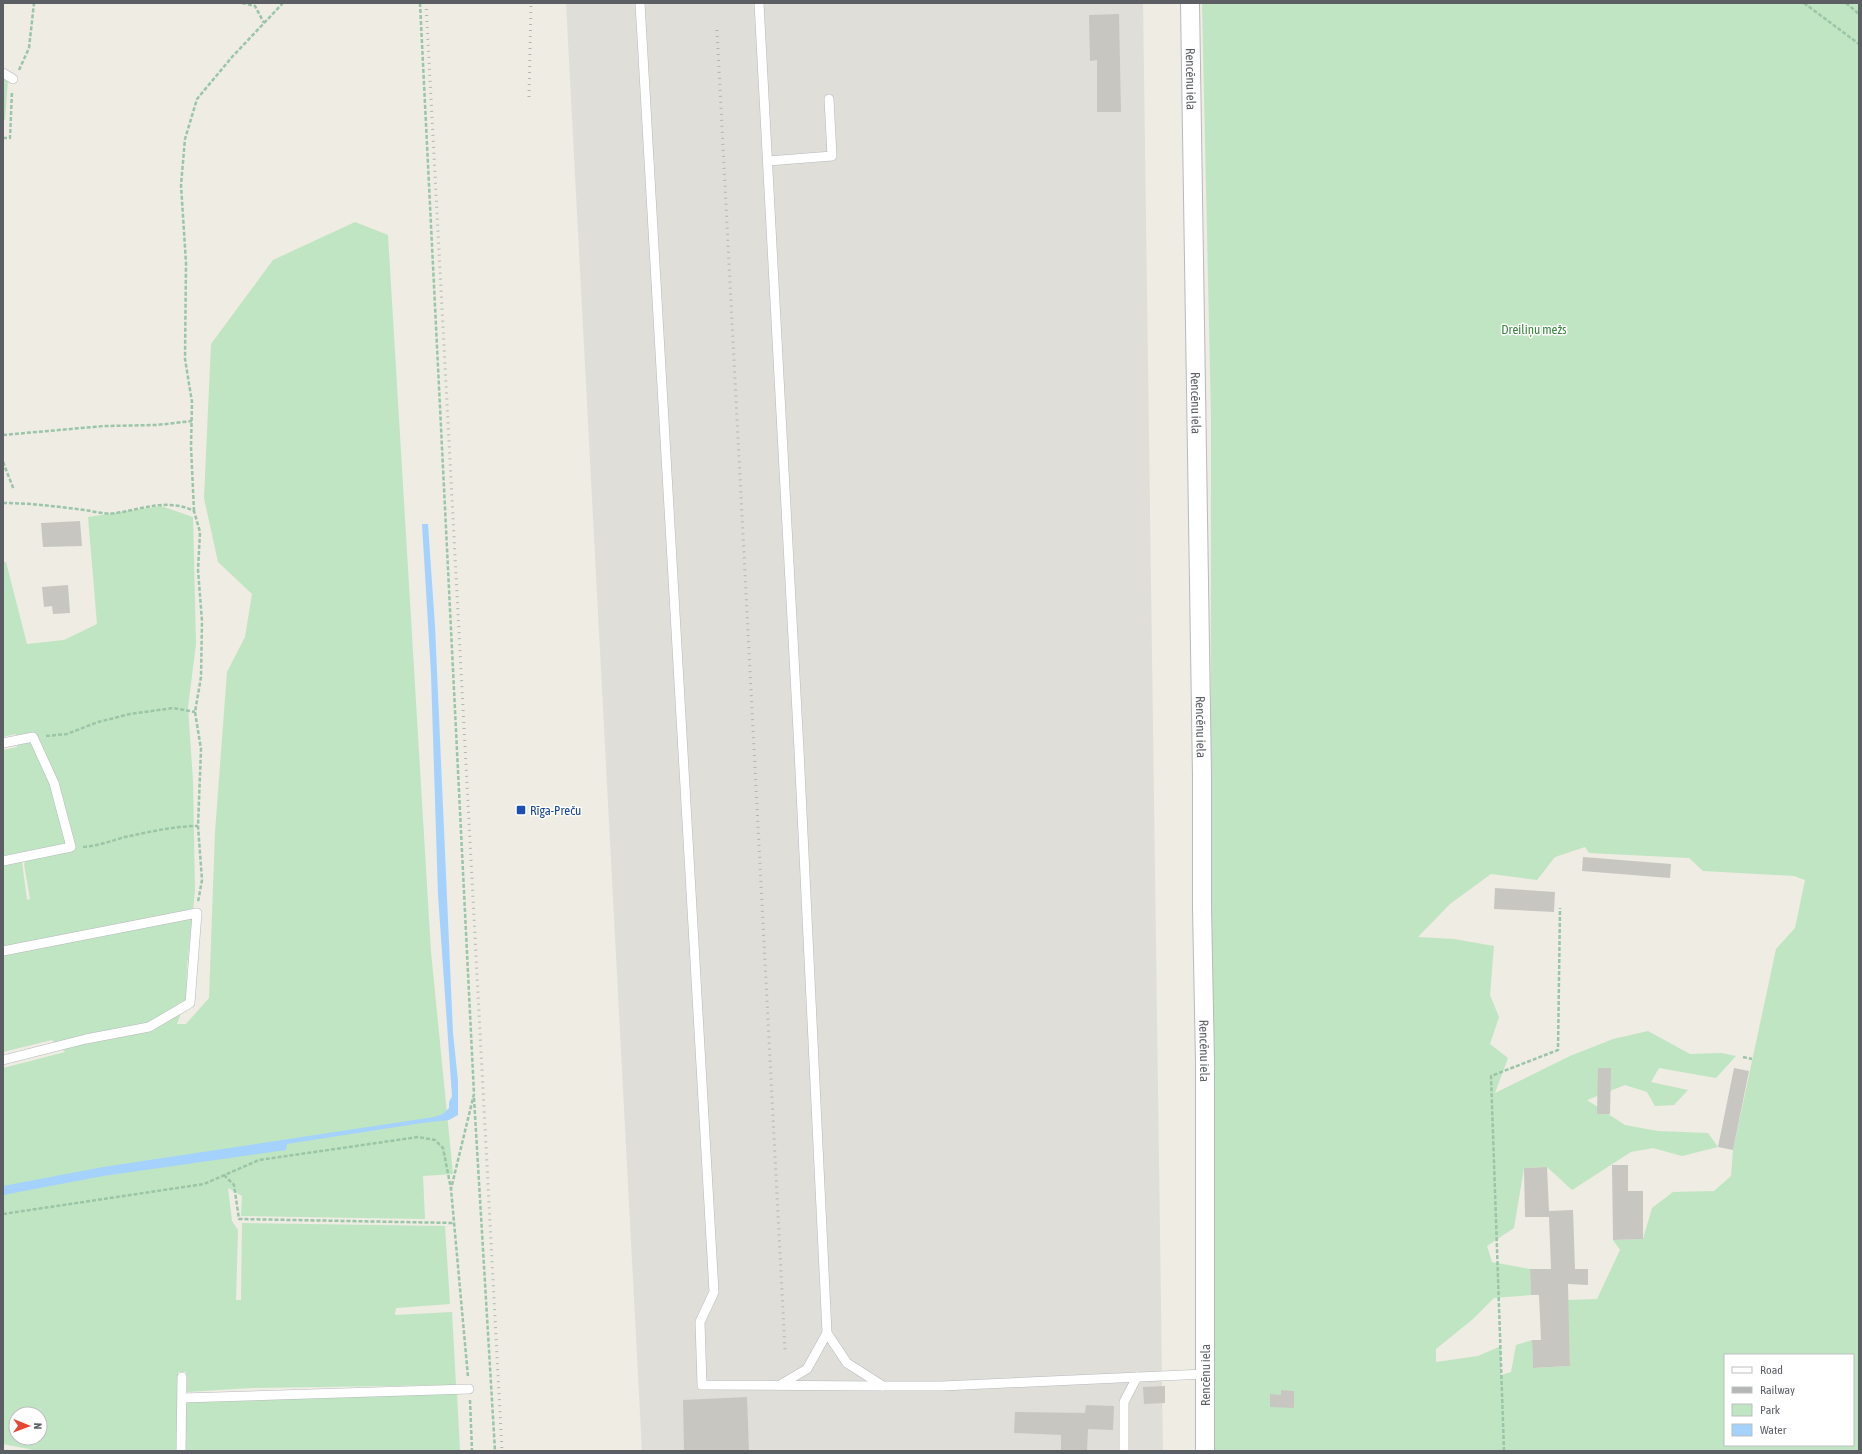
<svg xmlns="http://www.w3.org/2000/svg" width="1862" height="1454" viewBox="0 0 1862 1454" font-family="'Asap Condensed',sans-serif">
<rect width="100%" height="100%" fill="#eeece3"/>
<polygon fill="#dfded8" points="566,3 1143,3 1163,1451 642,1451"/>
<g fill="#c0e5c2" fill-rule="evenodd">
<path d="M1202 3H1859V1451H1210L1211 417ZM1585 847 1589 853 1689 858 1703 871 1794 876 1805 880 1795 928 1776 949 1733 1150 1731 1176 1714 1191 1673 1192 1652 1208 1643 1239 1613 1240 1620 1250 1597 1299 1568 1300 1570 1366 1533 1368 1532 1340 1516 1345 1511 1372 1501 1375V1346L1478 1356 1436 1362V1349L1473 1319 1494 1298 1531 1295 1530 1269 1492 1262 1487 1246 1514 1228 1524 1168 1547 1167 1572 1190 1631 1152 1653 1148 1682 1156 1718 1147 1708 1133 1658 1131 1625 1125 1587 1100 1625 1085 1647 1092 1655 1106 1674 1105 1688 1090 1651 1082 1659 1068 1716 1078 1736 1056 1721 1053 1690 1054 1648 1031 1613 1039 1570 1056 1495 1093 1508 1058 1490 1044 1499 1017 1490 995 1494 946 1454 939 1418 937 1450 904 1491 874 1537 880 1555 857ZM1725 1355H1853V1445H1725Z"/>
<polygon points="3,77 8,79 5,120 3,120"/>
<path d="M355 222 388 235 431 952 453 1174 423 1176 425 1219 241 1216 242 1196 228 1188 232 1221 238 1230 236 1300H241L242 1223 445 1226 450 1304 396 1308 395 1315 452 1312 456 1385 250 1388 187 1392 186 1372H178L176 1451H39L3 1444V1068L65 1052 52 1040 3 1052V866L22 862 27 900 30 899 24 864 33 850 3 856V750L17 747 16 734 3 737V562H6L27 644 64 640 97 624 88 517 161 506 193 517 196 644 188 707 193 781 195 891 187 967 186 1001 177 1024H186L209 998 215 832 227 672 245 637 252 594 218 562 204 498 211 344 273 260ZM16 1414H40V1438H16Z"/>
<polygon points="457,1393 460,1451 185,1451 186,1400"/>
</g>
<polygon fill="#a4d2fd" points="422,524 428,524 435,626 453,1033 458,1081 458,1115 449,1120 422,1123 287,1144 286,1150 103,1176 3,1195 3,1186 103,1167 434,1117 443,1114 449,1108 449,1102 452,1096 438,895 431,674"/>
<g fill="#c8c6c1">
<polygon points="1119,14 1121,112 1097,112 1097,60 1090,61 1089,15"/>
<polygon points="80,521 82,546 43,547 41,523"/>
<polygon points="68,585 70,613 53,614 52,606 44,607 42,587"/>
<polygon points="1583,857 1671,864 1670,878 1582,871"/>
<polygon points="1495,888 1555,892 1554,912 1494,909"/>
<polygon points="1598,1068 1611,1068 1610,1114 1597,1114"/>
<polygon points="1734,1068 1749,1071 1733,1150 1718,1147"/>
<polygon points="1612,1165 1628,1165 1628,1191 1643,1191 1643,1239 1613,1240"/>
<polygon points="1547,1167 1549,1211 1573,1210 1575,1269 1588,1269 1588,1285 1568,1284 1570,1366 1533,1368 1532,1340 1541,1340 1539,1295 1531,1295 1530,1269 1551,1269 1549,1217 1525,1217 1524,1168"/>
<polygon points="1165,1386 1165,1403 1144,1404 1143,1387"/>
<polygon points="1281,1390 1294,1391 1294,1408 1270,1407 1270,1394 1281,1395"/>
<polygon points="747,1397 749,1451 684,1451 683,1400"/>
<polygon points="1086,1405 1114,1406 1113,1430 1088,1429 1087,1451 1061,1451 1061,1435 1014,1433 1015,1412 1085,1413"/>
</g>
<g fill="none" stroke-linecap="round" stroke-linejoin="round">
<defs>
<g id="service">
<polyline points="640,3 714,1292 700,1322 702,1385 882,1386"/>
<polyline points="759,3 799,750 827,1333 847,1363 883,1386 942,1386 1205,1374"/>
<polyline points="3,73 13,79"/>
<polyline points="768,161 832,156 829,99"/>
<polyline points="3,743 33,737 54,783 71,847 3,861"/>
<polyline points="3,951 197,913 190,1003 149,1027 86,1039 3,1060"/>
<polyline points="780,1385 807,1369 827,1333"/>
<polyline points="183,1398 469,1389"/>
<polyline points="181,1451 182,1377"/>
<polyline points="1124,1451 1124,1402 1137,1377"/>
</g>
<g id="minor">
<path id="s1" d="M1190 3 1202 776V908L1205 1062V1451"/>
</g>
</defs>
<use href="#service" stroke="#b6b9bd" stroke-width="10"/>
<use href="#minor" stroke="#b6b9bd" stroke-width="20"/>
<g stroke="#9ac5a8" stroke-width="2.5" stroke-dasharray="4 2" stroke-linecap="butt">
<polyline points="242,3 255,6 264,23"/>
<polyline points="420,3 474,1094 451,1189"/>
<polyline points="1804,3 1859,44"/>
<polyline points="1846,3 1859,14"/>
<polyline points="19,70 29,48 34,3"/>
<polyline points="3,138 10,138 12,91"/>
<polyline points="3,435 104,426 157,425 192,421"/>
<polyline points="3,462 14,490"/>
<path d="M3 503C28 503 52 506 77 509 89 510 104 515 116 513 143 509 168 498 194 511L200 532 198 570 202 621 201 677 195 712 201 749 198 826 202 880 198 902"/>
<polyline points="194,511 191,447 192,402 185,359 186,263 181,185 185,139 197,99 232,57 283,3"/>
<polyline points="46,736 67,734 98,722 130,714 173,708 195,712"/>
<path d="M83 847C98 846 111 841 125 837 149 832 174 826 198 826"/>
<polyline points="1743,1057 1752,1059"/>
<polyline points="474,1098 495,1451"/>
<polyline points="224,1175 234,1185 239,1219 455,1223"/>
<polyline points="3,1214 204,1184 259,1160 418,1137 435,1140 443,1148 451,1189 468,1377"/>
<polyline points="470,1400 472,1451"/>
<polyline points="1504,1451 1491,1076 1558,1050 1560,908"/>
</g>
<use href="#service" stroke="#fff" stroke-width="9"/>
<use href="#minor" stroke="#fff" stroke-width="18"/>
<g stroke="#b4b5b5" stroke-width="3" stroke-dasharray="1 5" stroke-linecap="butt">
<polyline points="426,3 502,1451"/>
<polyline points="717,30 785,1350"/>
<polyline points="529,97 531,3"/>
</g>
</g>
<rect fill="#1a4fb4" stroke="#fff" stroke-width="1.5" x="516" y="805" width="10" height="10" rx="2"/>
<g text-anchor="middle" stroke-width="3" stroke-linejoin="round" paint-order="stroke">
<g font-size="13" fill="#5b5f64" stroke="#fff">
<text dy="5" stroke="none"><textPath href="#s1" startOffset="76">Rencēnu iela</textPath></text>
<text dy="5" stroke="none"><textPath href="#s1" startOffset="400">Rencēnu iela</textPath></text>
<text dy="5" stroke="none"><textPath href="#s1" startOffset="724">Rencēnu iela</textPath></text>
<text dy="5" stroke="none"><textPath href="#s1" startOffset="1048">Rencēnu iela</textPath></text>
<text transform="translate(1205 1375) rotate(-90)" y="5">Rencēnu iela</text>
</g>
<g font-size="13" fill="#38863f" stroke="#fff">
<text x="1534" y="334">Dreiliņu mežs</text>
</g>
<g font-size="13" fill="#164399" stroke="#fff" text-anchor="start">
<text x="530" y="815">Rīga-Preču</text>
</g>
</g>
<rect width="1862" height="1454" fill="none" stroke="#5b5f64" stroke-width="8"/>
<rect x="1724" y="1354" width="130" height="92" fill="#ffffff" stroke="#bdbfc1"/>
<rect x="1732" y="1367" width="20" height="6" fill="#ffffff" stroke="#bdbfc1"/>
<text x="1760" y="1374" font-size="12" fill="#5b5f64">Road</text>
<rect x="1732" y="1387" width="20" height="6" fill="#b4b5b5" stroke="#bdbfc1"/>
<text x="1760" y="1394" font-size="12" fill="#5b5f64">Railway</text>
<rect x="1732" y="1404" width="20" height="12" fill="#c0e5c2" stroke="#bdbfc1"/>
<text x="1760" y="1414" font-size="12" fill="#5b5f64">Park</text>
<rect x="1732" y="1424" width="20" height="12" fill="#a4d2fd" stroke="#bdbfc1"/>
<text x="1760" y="1434" font-size="12" fill="#5b5f64">Water</text>
<g transform="translate(28 1426) rotate(91)"><circle r="19" fill="#ffffff" stroke="#bdbfc1"/>
<path d="M0-3L7 15L0 10L-7 15Z" fill="#e54832"/>
<text y="-6" font-size="11" font-weight="bold" text-anchor="middle" fill="#5b5f64">N</text>
</g>
</svg>
